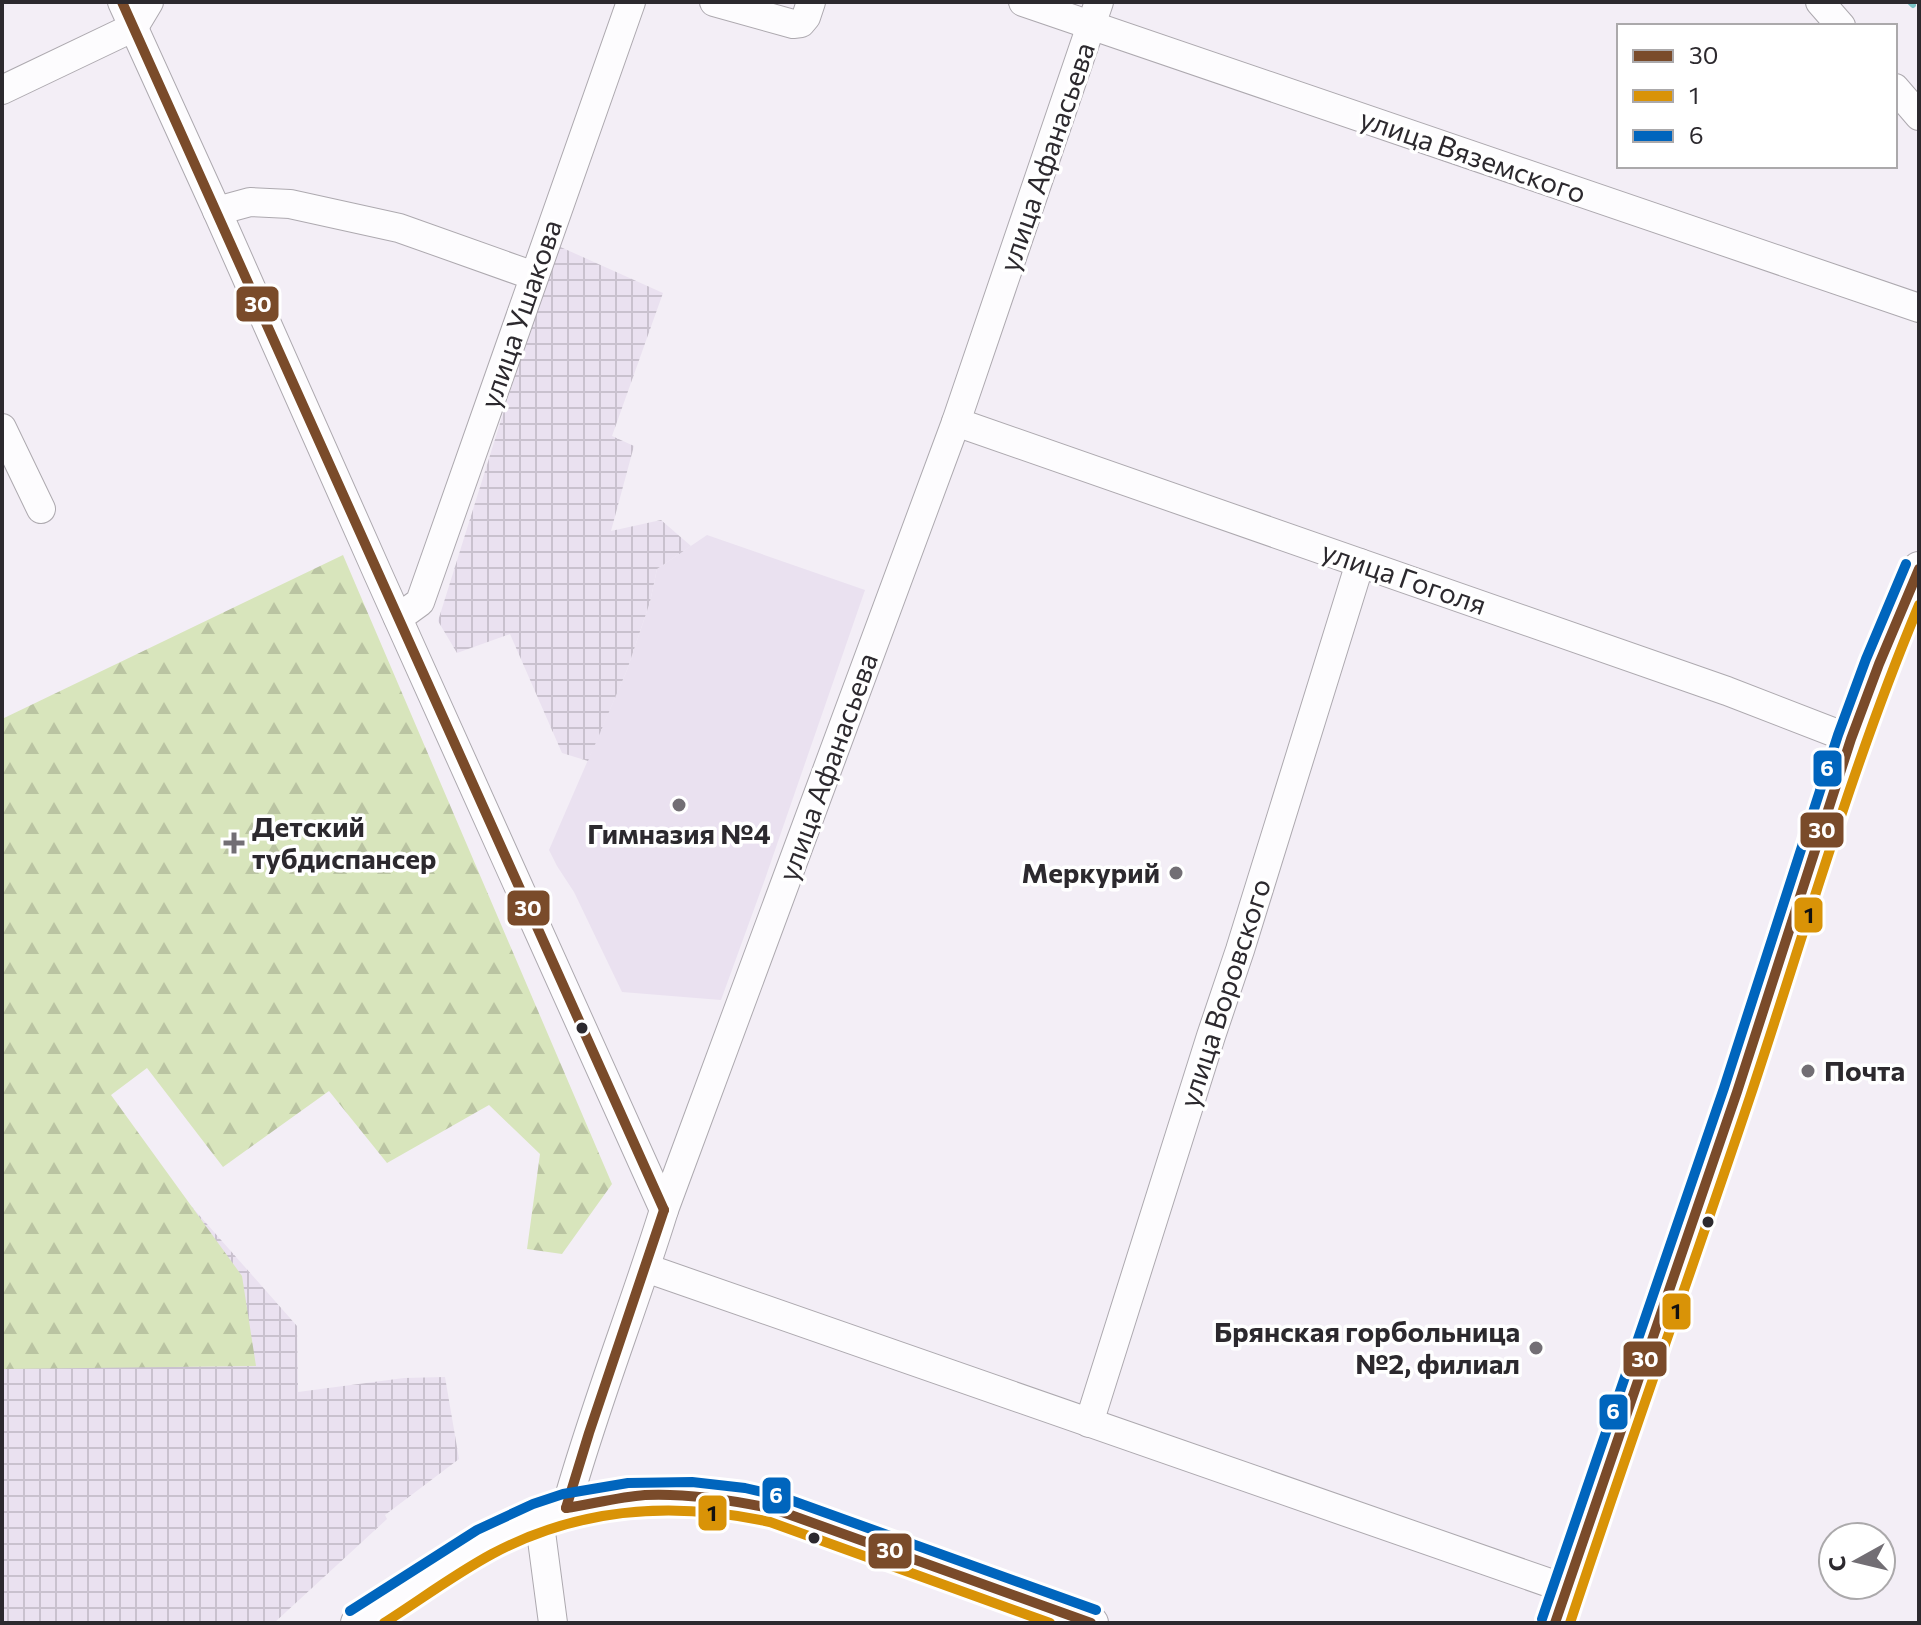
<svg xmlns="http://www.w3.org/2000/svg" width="1921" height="1625" viewBox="0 0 1921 1625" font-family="Commissioner,sans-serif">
<defs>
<pattern id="industrial-grid" width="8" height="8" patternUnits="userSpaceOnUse" patternTransform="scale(2)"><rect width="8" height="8" fill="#eae1f0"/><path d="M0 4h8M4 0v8" fill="none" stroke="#c9c1ce"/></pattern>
<pattern id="forest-firs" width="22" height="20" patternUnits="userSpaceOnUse" patternTransform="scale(2)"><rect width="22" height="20" fill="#d8e5bc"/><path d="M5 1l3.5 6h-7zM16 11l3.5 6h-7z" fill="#bac4a2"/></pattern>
</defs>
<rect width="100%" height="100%" fill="#f3eef6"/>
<polygon fill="#eae1f0" points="707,535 865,590 765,879 721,1000 622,992 574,892 557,866 549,850 627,670 650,602 657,569"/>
<g fill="url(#industrial-grid)">
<polygon points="556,245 663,293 612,436 634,446 611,531 661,520 691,546 657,569 650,602 627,670 588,761 562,753 510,634 457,653 438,621"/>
<polygon points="2,992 297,1326 298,1392 404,1378 445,1377 459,1459 385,1515 387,1519 274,1623 2,1623"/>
</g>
<polygon fill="url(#forest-firs)" points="343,555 612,1184 562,1254 527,1249 540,1154 489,1105 387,1163 329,1091 223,1167 147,1068 111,1095 242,1276 256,1366 2,1369 2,719"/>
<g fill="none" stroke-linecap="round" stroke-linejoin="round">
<polyline stroke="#7ac3c6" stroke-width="6" points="1910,2 1913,5"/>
<defs>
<g id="minor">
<polyline points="122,2 217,211 378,574 664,1210"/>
<polyline points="714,2 793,24 801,23 806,17 811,2"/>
<polyline points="1023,2 1919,308"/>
<polyline points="1820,2 1841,26"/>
<polyline points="134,27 149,2"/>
<polyline points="1895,88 1919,116"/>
<polyline points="2,90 134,27"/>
<polyline points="217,211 250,202 290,204 399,228 534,276"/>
<polyline points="956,422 1727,691 1851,739"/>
<polyline points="2,428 41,509"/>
<polyline points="398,618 420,602 631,2"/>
<polyline points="646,1268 1567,1589"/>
<polyline points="1089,1423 1211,1036 1240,950 1360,563"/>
<path d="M566 1508C594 1407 633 1310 664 1210L956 422 1099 2"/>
<polyline points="539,1517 553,1623"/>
</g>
<g id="major">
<polyline points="358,1623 485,1542 539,1517 566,1508 629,1497 692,1496 743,1502 774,1509 1091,1623"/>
<polyline points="1555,1623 1594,1505 1737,1092 1851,739 1879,664 1919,569"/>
</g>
</defs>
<use href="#minor" stroke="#ada9af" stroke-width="30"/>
<use href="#major" stroke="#ada9af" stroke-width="36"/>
<use href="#minor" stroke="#fdfcfe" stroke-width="28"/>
<use href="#major" stroke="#fdfcfe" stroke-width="34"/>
<defs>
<g id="bus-1">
<polyline points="122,2 664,1210"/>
<path d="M566 1508C592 1504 619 1497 645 1495 689 1493 732 1500 774 1509L1091 1623"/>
<polyline points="566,1508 589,1433 664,1210"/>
<polyline points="1555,1623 1737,1092 1851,739 1879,664 1919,569"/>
</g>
<g id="bus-2">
<path d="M384 1623C420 1600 455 1574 492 1554 580 1507 674 1501 770 1522L1050 1623"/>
<path d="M1570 1623C1628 1447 1691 1273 1750 1097 1805 932 1852 765 1919 605"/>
</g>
<g id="bus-3">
<polyline points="350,1611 477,1530 533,1504 563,1494 628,1483 692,1482 745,1488 779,1496 1096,1610"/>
<polyline points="1542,1619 1724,1088 1838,735 1866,659 1906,564"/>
</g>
</defs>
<use href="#bus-1" stroke="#fff" stroke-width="16"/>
<use href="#bus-2" stroke="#fff" stroke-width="16"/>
<use href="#bus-3" stroke="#fff" stroke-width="16"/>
<use href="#bus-1" stroke="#7a4b2a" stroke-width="10"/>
<use href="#bus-2" stroke="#d99307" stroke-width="10"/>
<use href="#bus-3" stroke="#0065bd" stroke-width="10"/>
</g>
<g fill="#726e74" stroke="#fff" stroke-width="3">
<circle cx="679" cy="805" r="8"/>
<path d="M230 831h8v8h8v8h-8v8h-8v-8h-8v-8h8z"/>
<circle cx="1176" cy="873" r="8"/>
<circle cx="1808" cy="1071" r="8"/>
<circle cx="1536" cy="1348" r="8"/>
</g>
<g fill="#2c292e" stroke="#fff" stroke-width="3">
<circle cx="582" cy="1028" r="7"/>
<circle cx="1708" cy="1222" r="7"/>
<circle cx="814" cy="1538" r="7"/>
</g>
<g text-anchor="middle" stroke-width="7" stroke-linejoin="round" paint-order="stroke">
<g font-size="28" fill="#2c292e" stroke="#fff">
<text transform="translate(1473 156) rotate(19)" y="10">улица Вяземского</text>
<text transform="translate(1047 157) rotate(-71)" y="10">улица Афанасьева</text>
<text transform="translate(521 314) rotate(-71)" y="10">улица Ушакова</text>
<text transform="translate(1404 578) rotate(19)" y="10">улица Гоголя</text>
<text transform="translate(828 767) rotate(-70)" y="10">улица Афанасьева</text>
<text transform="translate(1225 993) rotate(-72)" y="10">улица Воровского</text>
</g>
<g font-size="28" font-weight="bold" fill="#2c292e" stroke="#fff" text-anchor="start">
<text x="252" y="837">Детский<tspan x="252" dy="32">тубдиспансер</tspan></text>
<text x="679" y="844" text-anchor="middle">Гимназия №4</text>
<text x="1160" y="883" text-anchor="end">Меркурий</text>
<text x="1824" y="1081">Почта</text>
<text x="1520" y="1342" text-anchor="end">Брянская горбольница<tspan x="1520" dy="32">№2, филиал</tspan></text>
</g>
</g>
<g stroke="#fff" stroke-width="3">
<rect x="235" y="285" width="45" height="38" rx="8" fill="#7a4b2a"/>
<rect x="1812" y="749" width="31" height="39" rx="8" fill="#0065bd"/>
<rect x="1799" y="811" width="46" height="38" rx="8" fill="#7a4b2a"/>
<rect x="506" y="889" width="45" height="38" rx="8" fill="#7a4b2a"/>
<rect x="1793" y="896" width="31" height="38" rx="8" fill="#d99307"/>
<rect x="1661" y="1292" width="31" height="39" rx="8" fill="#d99307"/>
<rect x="1622" y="1340" width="46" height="38" rx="8" fill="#7a4b2a"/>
<rect x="1598" y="1393" width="31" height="38" rx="8" fill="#0065bd"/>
<rect x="761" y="1476" width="31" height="39" rx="8" fill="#0065bd"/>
<rect x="697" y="1494" width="31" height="38" rx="8" fill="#d99307"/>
<rect x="867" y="1532" width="46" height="38" rx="8" fill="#7a4b2a"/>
</g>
<g font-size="22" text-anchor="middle" font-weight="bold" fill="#fff">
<text x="258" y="312">30</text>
<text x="1827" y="776">6</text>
<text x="1822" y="838">30</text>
<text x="528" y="916">30</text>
<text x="1645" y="1367">30</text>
<text x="1613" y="1419">6</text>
<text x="776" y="1503">6</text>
<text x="890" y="1558">30</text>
</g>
<g font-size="22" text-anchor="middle" font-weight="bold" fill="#111">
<text x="1809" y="923">1</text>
<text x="1676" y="1319">1</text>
<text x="712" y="1521">1</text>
</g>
<rect width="1921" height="1625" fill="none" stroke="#2c292e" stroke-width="8"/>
<rect x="1617" y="24" width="280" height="144" fill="#ffffff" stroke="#aba9ab" stroke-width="2"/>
<rect x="1633" y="50" width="40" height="12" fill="#7a4b2a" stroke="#aba9ab" stroke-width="2"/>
<text x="1689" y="64" font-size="24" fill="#2c292e">30</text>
<rect x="1633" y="90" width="40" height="12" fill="#d99307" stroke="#aba9ab" stroke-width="2"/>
<text x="1689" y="104" font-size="24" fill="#2c292e">1</text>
<rect x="1633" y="130" width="40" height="12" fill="#0065bd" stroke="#aba9ab" stroke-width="2"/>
<text x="1689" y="144" font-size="24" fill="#2c292e">6</text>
<g transform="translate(1857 1561) rotate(262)"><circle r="38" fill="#ffffff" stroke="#aba9ab" stroke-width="2"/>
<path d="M0-6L14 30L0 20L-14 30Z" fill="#726e74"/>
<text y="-12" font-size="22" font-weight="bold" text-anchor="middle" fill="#2c292e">С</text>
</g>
</svg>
